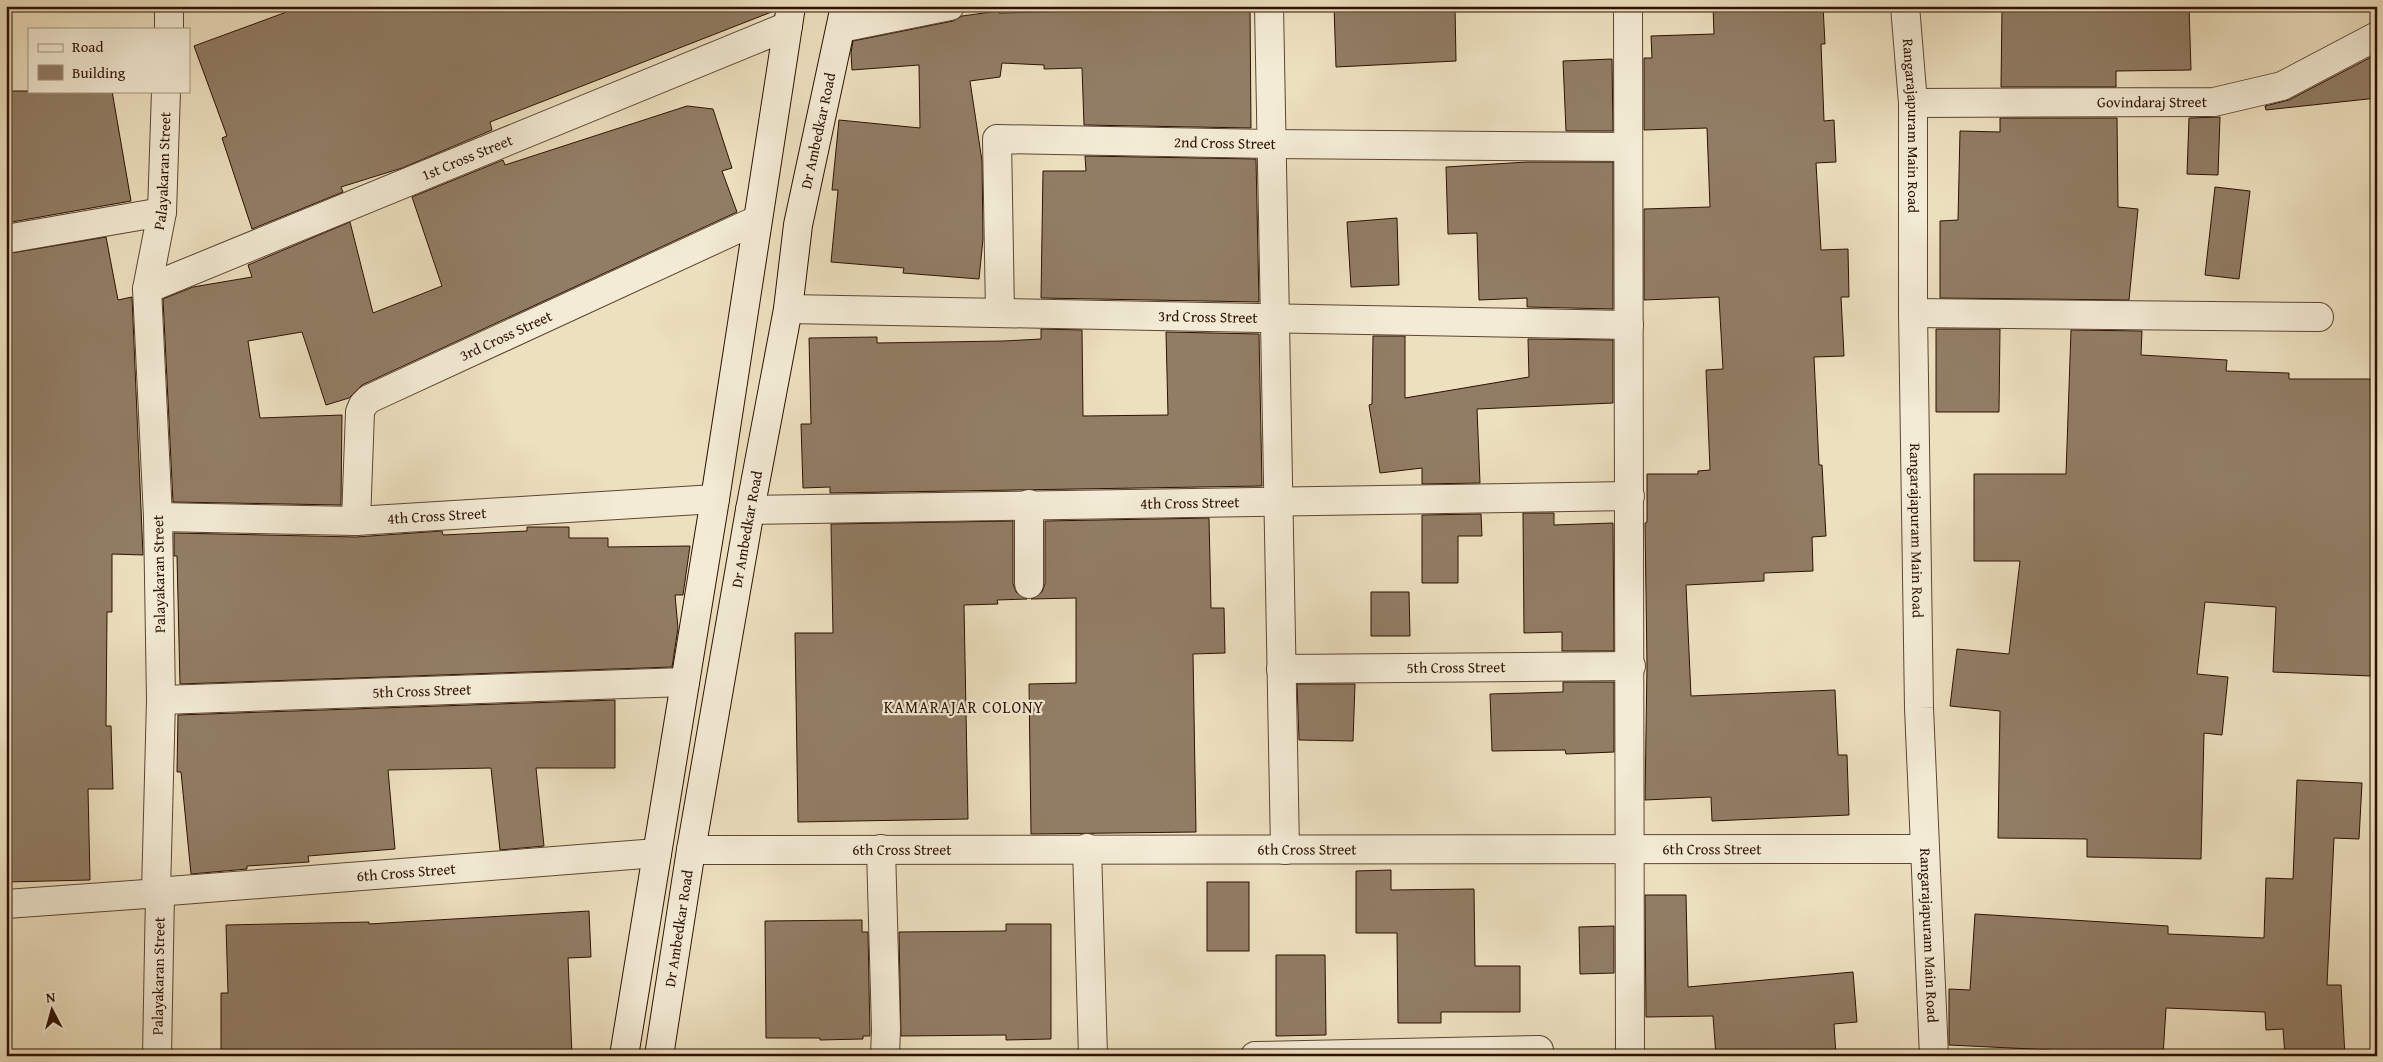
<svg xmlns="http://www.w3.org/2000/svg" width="2383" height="1062" viewBox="0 0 2383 1062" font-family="'Gentium Book Plus',serif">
<rect width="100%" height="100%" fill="#ede0bf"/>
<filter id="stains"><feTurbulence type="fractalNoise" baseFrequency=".004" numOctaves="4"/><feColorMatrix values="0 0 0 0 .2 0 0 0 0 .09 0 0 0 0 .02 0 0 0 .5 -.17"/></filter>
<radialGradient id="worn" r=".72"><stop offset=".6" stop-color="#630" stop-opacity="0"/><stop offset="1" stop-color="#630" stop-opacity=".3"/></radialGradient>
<g fill="#917d65" stroke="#2e1103">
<polygon points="303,6 775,6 774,11 490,122 492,130 402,168 341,187 343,192 252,229 222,138 227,136 194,46"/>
<polygon points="1084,6 1250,6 1251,128 1084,125 1082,68 1044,69 1044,65 1002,63 1000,77 970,81 982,161 983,239 979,279 903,273 904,268 831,262 838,190 832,190 839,120 920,128 919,65 852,70 851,53 853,41 953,21 962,16 999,11 999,13 1084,11"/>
<polygon points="1334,6 1455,6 1456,61 1336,67"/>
<polygon points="1713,6 1823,6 1825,44 1821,44 1824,121 1834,120 1836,162 1816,163 1821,250 1848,249 1849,297 1841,297 1844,356 1814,357 1819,465 1822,465 1826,536 1812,537 1813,571 1764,573 1764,581 1686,585 1691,696 1835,690 1838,755 1847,755 1849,815 1712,821 1711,797 1645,800 1647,665 1645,523 1647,522 1647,474 1698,474 1698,471 1710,470 1706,370 1723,369 1719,297 1644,300 1644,209 1710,207 1707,128 1644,130 1644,58 1652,58 1651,36 1714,34"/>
<polygon points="2088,6 2189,6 2191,70 2116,71 2116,87 2001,87 2002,8 2088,8"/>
<polygon points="2377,54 2377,98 2266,110 2265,106 2289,100"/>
<polygon points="1612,59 1613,131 1566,131 1563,61"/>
<polygon points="6,91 112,91 131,201 6,223"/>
<polygon points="687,106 713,109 732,168 722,171 737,212 362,385 349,398 326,405 302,332 248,341 260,418 342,415 341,505 173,502 163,299 193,287 252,277 248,265 350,222 373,313 442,286 412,197 503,160 505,165"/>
<polygon points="2220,117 2218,175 2187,174 2189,118"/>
<polygon points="2000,118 2117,118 2118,207 2138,209 2129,300 1940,298 1940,221 1958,220 1960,131 2000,132"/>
<polygon points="1085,156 1256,159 1259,302 1041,298 1043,171 1086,171"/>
<polygon points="1527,162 1613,162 1613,309 1527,307 1527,298 1479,300 1477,233 1448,234 1446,167"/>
<polygon points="2215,187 2250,191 2239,279 2205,275"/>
<polygon points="1397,218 1399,285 1351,287 1347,222"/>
<polygon points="106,237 118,300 132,297 143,555 112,554 112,612 107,612 106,726 111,726 113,789 88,789 90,880 6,882 6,254"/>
<polygon points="1041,329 1082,330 1083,416 1168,415 1166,332 1259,334 1262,486 830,493 830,487 803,488 801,424 811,424 809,338 877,337 877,343 1004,341 1041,339"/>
<polygon points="1936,329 2000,329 1999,412 1936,412"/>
<polygon points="2071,330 2142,331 2141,355 2227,360 2226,371 2289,373 2289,379 2376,379 2374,490 2377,490 2377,614 2374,614 2371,676 2273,672 2276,607 2205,602 2197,674 2228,677 2222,735 2204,733 2201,859 2087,857 2087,839 1998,838 2000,711 1950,706 1957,649 2009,654 2020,561 1974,561 1974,474 2066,474"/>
<polygon points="1373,336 1405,336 1405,398 1529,377 1528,339 1613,340 1613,403 1477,409 1480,483 1422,484 1422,468 1380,473 1369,405 1372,404"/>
<polygon points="1523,513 1554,513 1554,525 1613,523 1614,651 1562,651 1562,632 1524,633"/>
<polygon points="1481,514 1482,536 1458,536 1458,583 1422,583 1422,515"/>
<polygon points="1209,518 1211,608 1224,608 1225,653 1193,654 1196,832 1031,834 1029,684 1076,683 1076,598 1031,599 1042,592 1045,584 1045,521"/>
<polygon points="1013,521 1013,584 1016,592 1027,599 997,600 998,604 964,605 968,819 798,822 795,633 833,633 831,524"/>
<polygon points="527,527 569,527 569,538 608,538 608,547 690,546 683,595 675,595 678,628 672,667 180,684 177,556 174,556 174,533 356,537 442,531 443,535 527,531"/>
<polygon points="1371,592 1409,592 1410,636 1371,636"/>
<polygon points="1563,682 1614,682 1614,752 1566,754 1565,750 1492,751 1490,694 1563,692"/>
<polygon points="1297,684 1355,684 1353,741 1299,740"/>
<polygon points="615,700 615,768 536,768 544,846 500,850 491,768 388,770 395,849 308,856 309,862 247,866 247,869 191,874 181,772 177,772 178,715"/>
<polygon points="2297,780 2362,783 2359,839 2334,838 2327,985 2341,985 2345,1056 2285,1056 2283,1029 2266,1030 2265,1012 2166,1008 2163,1056 2052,1056 2052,1050 1949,1045 1949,989 1970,990 1975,914 2168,926 2168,934 2264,938 2266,878 2293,879"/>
<polygon points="1391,870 1391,890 1474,889 1475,966 1520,966 1520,1012 1441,1012 1441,1023 1398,1023 1397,933 1356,933 1356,871"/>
<rect x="1207" y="882" width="42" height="69"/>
<polygon points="1645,895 1686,895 1688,987 1853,972 1857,1022 1834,1024 1836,1056 1716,1056 1713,1016 1646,1017"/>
<polygon points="589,911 591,957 568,958 572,1056 221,1056 221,993 228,993 226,925 369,922 369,924"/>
<polygon points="862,920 862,932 868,932 870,1036 863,1036 863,1039 820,1040 820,1038 766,1038 765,921"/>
<polygon points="1006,924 1051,924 1051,1039 1006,1040 1006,1035 901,1036 899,932 1006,931"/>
<polygon points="1614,926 1614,973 1580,974 1579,927"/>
<polygon points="1276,955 1325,955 1326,1035 1276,1036"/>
</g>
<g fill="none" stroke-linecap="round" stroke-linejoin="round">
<defs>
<g id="minor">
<polyline points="1269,6 1285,850"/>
<polyline points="1628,6 1630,1056"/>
<polyline points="841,28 950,6"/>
<polyline points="169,29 169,6"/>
<path id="s1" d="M1913 103 2214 102 2282 86 2377 36"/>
<polyline points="6,239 162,212"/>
<path id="s2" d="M147 289 788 26"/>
<path id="s3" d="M788 309 1629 325"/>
<path id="s4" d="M1000 313 997 139 1271 144 1628 147"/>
<polyline points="1913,313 2319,317"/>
<path id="s5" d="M750 510 1630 496"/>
<path id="s6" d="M158 517 356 521 715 499"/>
<path id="s7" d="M356 521 360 412 363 405 369 399 757 220"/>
<polyline points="1029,584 1029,504"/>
<path id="s8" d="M1281 669 1631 666"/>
<path id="s9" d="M161 700 685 682"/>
<polyline points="1087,848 1093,1056"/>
<polyline points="881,849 886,1029 885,1056"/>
<path id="s10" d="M691 850 1924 849"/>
<path id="s11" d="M156 892 657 853"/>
<polyline points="6,904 160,893"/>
<path id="s12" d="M157 1056 160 893 156 892 161 700 158 517 147 289 162 212 166 91"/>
<polyline points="1255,1056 1539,1050"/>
</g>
<g id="tertiary">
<path id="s13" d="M1905 6 1913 103V313L1919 708 1934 1056"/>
</g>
<g id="secondary">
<polyline points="624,1056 715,499 791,6"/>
<path id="s14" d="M659 1056 691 850 750 510 788 309 798 225 845 6"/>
</g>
</defs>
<use href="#minor" stroke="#5e4532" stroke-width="30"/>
<use href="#tertiary" stroke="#5e4532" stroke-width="30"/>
<use href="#secondary" stroke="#2e1103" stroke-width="30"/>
<use href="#minor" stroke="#f3ebd5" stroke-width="28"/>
<use href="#tertiary" stroke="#f3ebd5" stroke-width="28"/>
<use href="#secondary" stroke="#f3ebd5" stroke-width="28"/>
</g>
<g text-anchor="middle" stroke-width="4.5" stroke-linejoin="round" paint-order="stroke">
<g font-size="15" fill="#2e1103" stroke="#f3ebd5">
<text dy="5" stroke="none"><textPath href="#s1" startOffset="239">Govindaraj Street</textPath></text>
<text dy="5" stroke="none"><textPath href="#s13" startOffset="120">Rangarajapuram Main Road</textPath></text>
<text dy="5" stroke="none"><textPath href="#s14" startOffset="939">Dr Ambedkar Road</textPath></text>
<text dy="5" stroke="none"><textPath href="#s4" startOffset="402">2nd Cross Street</textPath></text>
<text dy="5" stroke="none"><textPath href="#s2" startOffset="346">1st Cross Street</textPath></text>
<text dy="5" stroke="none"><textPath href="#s12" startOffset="890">Palayakaran Street</textPath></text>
<text dy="5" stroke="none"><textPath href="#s3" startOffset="420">3rd Cross Street</textPath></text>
<text dy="5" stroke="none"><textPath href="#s7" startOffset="276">3rd Cross Street</textPath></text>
<text dy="5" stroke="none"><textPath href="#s5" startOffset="440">4th Cross Street</textPath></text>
<text dy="5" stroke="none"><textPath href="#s6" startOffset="279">4th Cross Street</textPath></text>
<text dy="5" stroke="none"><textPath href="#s14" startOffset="534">Dr Ambedkar Road</textPath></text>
<text dy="5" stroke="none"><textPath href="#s13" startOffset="525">Rangarajapuram Main Road</textPath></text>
<text transform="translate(159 574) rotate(-91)" y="5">Palayakaran Street</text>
<text dy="5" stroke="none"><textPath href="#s8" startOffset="175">5th Cross Street</textPath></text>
<text dy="5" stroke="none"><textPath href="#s9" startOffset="261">5th Cross Street</textPath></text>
<text dy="5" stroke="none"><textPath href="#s10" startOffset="211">6th Cross Street</textPath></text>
<text dy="5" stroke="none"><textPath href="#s10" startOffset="616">6th Cross Street</textPath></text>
<text dy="5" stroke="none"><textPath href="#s10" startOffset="1021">6th Cross Street</textPath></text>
<text dy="5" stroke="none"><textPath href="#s11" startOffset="251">6th Cross Street</textPath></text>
<text dy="5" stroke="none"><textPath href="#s14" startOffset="129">Dr Ambedkar Road</textPath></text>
<text dy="5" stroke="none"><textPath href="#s13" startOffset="930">Rangarajapuram Main Road</textPath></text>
<text dy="5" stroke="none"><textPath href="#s12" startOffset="80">Palayakaran Street</textPath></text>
</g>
<g font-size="16" letter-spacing="1" fill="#2e1103" stroke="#f3ebd5">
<text x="964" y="713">KAMARAJAR COLONY</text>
</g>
</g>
<rect width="2383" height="1062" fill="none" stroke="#ede0bf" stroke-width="25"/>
<rect x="8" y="8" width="2368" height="1047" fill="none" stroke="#2e1103" stroke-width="2.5"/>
<rect x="12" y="12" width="2358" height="1037" fill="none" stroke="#2e1103"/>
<rect x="28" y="28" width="162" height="65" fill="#f3ebd5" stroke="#a49481"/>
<rect x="38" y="44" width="25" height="8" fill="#f3ebd5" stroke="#a49481"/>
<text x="72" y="52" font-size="15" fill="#2e1103">Road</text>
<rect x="38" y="65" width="25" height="15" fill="#917d65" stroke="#a49481"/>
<text x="72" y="78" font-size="15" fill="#2e1103">Building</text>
<g transform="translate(52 1010) rotate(354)" stroke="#f3ebd5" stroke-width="4" paint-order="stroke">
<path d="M0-4L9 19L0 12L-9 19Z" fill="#2e1103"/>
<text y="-8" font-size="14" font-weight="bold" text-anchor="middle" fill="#2e1103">N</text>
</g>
<rect width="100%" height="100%" filter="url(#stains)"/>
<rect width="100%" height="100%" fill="url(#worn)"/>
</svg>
